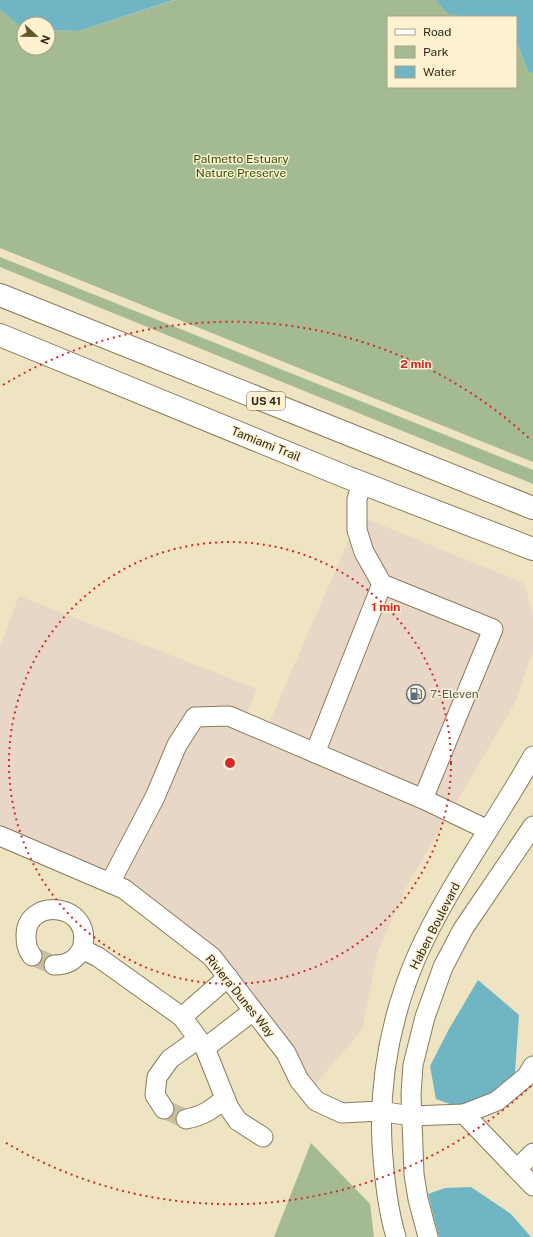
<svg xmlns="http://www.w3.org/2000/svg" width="533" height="1237" viewBox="0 0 533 1237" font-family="'Public Sans',sans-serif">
<rect width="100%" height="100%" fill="#efe4c2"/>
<polygon fill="#e8d7c6" points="359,516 524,583 533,614 533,651 515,703 408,884 378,951 362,1030 315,1085 308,1076 294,1048 220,952 130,882 0,826 0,647 19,596 257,689 247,714 269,723"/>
<g fill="#a3ba92">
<polygon points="175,0 444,0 486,17 388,17 388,87 516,87 516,40 528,71 533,74 533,462 0,248 0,9 24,29 24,48 48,48 48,30 79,31"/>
<polygon points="0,257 533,470 533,484 0,267"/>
<polygon points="311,1143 370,1204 374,1237 274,1237"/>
</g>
<g fill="#70b5c4">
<polygon points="0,0 174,0 79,31 48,30 48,24 24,24 23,29 0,9"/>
<polygon points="436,0 533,0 533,74 528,71 516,40 516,17 479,17 448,14"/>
<polygon points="478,980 519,1015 515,1073 489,1101 461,1108 436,1099 430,1066 449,1029"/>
<polygon points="471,1187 511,1214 531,1237 439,1237 428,1194 445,1188"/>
</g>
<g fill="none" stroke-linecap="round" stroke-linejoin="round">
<g stroke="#c8bea1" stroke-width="19" stroke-dasharray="19 10" stroke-linecap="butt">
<polyline points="32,956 54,965"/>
<polyline points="164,1109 186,1119"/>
</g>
<defs>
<g id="minor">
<polyline points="362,483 357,499 357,530 364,552 382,584 493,629 423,799"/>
<polyline points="315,753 382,584"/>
<polyline points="0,836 124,889 212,957 286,1053 299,1080 316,1101 342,1113 380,1111 411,1116 464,1114 533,1186"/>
<polyline points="110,883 155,797 177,745 195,717 229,716 423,799 488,830"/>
<path d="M32 956C27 949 26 944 26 935 27 896 95 903 82 949L98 957 182 1017 205 1048 229 1108 238 1121 263 1137"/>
<path d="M54 965C67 965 75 961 82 949"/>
<polyline points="182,1017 228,977"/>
<polyline points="205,1048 253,1011"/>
<polyline points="164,1109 155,1095 157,1077 170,1059 198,1039"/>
<polyline points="464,1114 497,1101 527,1076 533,1066"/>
<path d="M186 1119C203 1116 213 1109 225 1098"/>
<polyline points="517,1169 533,1153"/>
<path d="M396 1237C387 1207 384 1176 382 1144 379 1080 391 1017 416 958 447 887 495 824 533 756"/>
<polyline points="428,1237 418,1199 414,1174 411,1094 413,1065 425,1017 443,967 463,929 533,826"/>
</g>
<g id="highway">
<polyline points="0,295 533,508"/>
<polyline points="0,335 344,476 533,549"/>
</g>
</defs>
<use href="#minor" stroke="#877c5d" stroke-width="21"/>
<use href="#highway" stroke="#877c5d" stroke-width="24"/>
<use href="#minor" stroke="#fff" stroke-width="19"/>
<use href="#highway" stroke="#fff" stroke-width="22"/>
</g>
<g fill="none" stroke="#d62828" stroke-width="2" stroke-dasharray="2 4">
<circle cx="230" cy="763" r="221"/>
<path d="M531 1086A441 441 0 0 1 3 1141M3 385A441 441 0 0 1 531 440"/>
</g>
<defs>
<symbol id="fuel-ring" viewBox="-11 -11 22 22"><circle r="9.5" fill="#fdf1cf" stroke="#5c6f8a" stroke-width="1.5"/><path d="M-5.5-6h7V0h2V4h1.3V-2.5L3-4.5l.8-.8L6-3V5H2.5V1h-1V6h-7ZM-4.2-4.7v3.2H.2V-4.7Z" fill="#5c6f8a"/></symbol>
</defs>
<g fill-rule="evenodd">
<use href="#fuel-ring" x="405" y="683" width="22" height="22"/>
</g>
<g text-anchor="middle" stroke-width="3" stroke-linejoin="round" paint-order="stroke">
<rect fill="#fdf1cf" stroke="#6b6451" stroke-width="1" x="247" y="392" width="38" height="18" rx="3"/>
<g font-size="11" font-weight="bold" fill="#2c281b">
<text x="266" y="405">US 41</text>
</g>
<g font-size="12" fill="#31520b" stroke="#fdf1cf">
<text x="241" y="163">Palmetto Estuary<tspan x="241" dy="14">Nature Preserve</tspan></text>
</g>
<g font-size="12" fill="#2c281b" stroke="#fdf1cf">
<text transform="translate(266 444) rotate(22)" y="4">Tamiami Trail</text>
<text transform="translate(435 926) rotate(-63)" y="4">Haben Boulevard</text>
<text transform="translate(240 996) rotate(51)" y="4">Riviera Dunes Way</text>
</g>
<g font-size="12" fill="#4e5e75" stroke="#fdf1cf" text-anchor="start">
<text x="430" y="698">7-Eleven</text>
</g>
</g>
<circle cx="230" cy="763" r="6" fill="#d62828" stroke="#fdf1cf" stroke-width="2"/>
<g font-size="12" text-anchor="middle" font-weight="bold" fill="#d62828" stroke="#fdf1cf" stroke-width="3" stroke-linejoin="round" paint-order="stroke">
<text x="416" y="368">2 min</text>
<text x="386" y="611">1 min</text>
</g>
<rect x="387" y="16" width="130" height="72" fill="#fdf1cf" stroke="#a9a187"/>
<rect x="395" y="29" width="20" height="6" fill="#ffffff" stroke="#a9a187"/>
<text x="423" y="36" font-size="12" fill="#2c281b">Road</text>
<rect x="395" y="46" width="20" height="12" fill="#a3ba92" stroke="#a9a187"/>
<text x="423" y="56" font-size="12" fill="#2c281b">Park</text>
<rect x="395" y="66" width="20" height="12" fill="#70b5c4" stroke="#a9a187"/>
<text x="423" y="76" font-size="12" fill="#2c281b">Water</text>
<g transform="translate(36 36) rotate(112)"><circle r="19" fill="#fdf1cf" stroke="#a9a187"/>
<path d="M0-3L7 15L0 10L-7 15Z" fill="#605925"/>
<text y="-6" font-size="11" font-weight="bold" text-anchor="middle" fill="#2c281b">N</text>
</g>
</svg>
